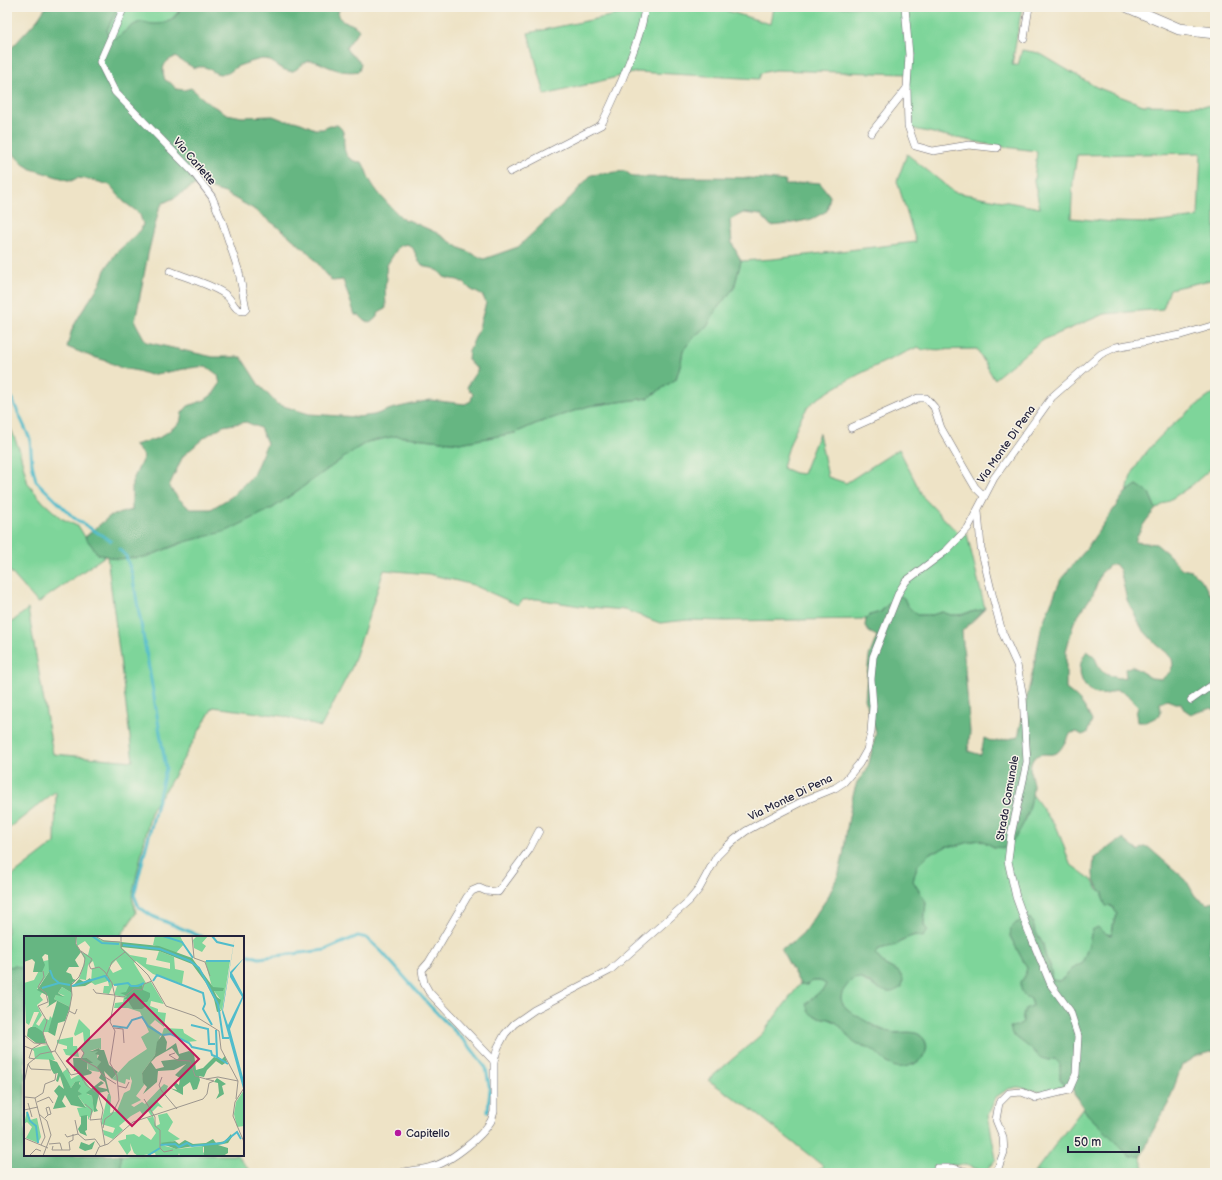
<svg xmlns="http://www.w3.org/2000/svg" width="1222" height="1180" viewBox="0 0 1222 1180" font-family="'Balsamiq Sans',sans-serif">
<rect width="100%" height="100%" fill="#f7f3e8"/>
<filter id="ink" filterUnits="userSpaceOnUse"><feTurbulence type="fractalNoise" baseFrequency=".025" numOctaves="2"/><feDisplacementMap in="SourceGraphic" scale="8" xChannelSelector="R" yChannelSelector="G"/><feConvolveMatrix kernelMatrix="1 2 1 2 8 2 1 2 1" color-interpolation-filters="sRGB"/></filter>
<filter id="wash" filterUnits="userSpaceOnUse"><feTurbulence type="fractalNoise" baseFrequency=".012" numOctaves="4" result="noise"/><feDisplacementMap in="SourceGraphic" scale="16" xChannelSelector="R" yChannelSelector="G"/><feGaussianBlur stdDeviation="0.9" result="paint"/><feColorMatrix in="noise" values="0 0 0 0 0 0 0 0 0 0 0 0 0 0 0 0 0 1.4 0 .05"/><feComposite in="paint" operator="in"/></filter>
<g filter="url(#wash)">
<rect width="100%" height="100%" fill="#eee3c6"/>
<g fill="#7ed59a" stroke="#507c6a" fill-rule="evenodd">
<path d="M118 7H177L180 9C172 21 165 26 151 24 147 23 144 22 141 22 132 24 123 33 117 38L108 37 107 30Z"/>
<path d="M645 7H715L770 24 773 7H1022L1012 65H1018L1022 50 1039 53 1096 87 1143 105 1215 106V279L1170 289 1163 309 1104 314 1041 341 994 379 977 349 923 350 918 347C886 361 854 375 825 394 821 397 814 400 810 405 799 416 786 452 783 468L795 473 803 474 819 433 828 477 846 483 899 449 923 497 958 533 967 534 985 609 958 615H951L942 612 932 615H917L907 605 904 598 890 602 880 612 870 615 866 619 724 621 687 620 660 623 625 610 580 606 537 599 523 600 518 605 473 585 429 574 384 570 352 667 321 727 283 716 213 707 165 791 152 808 132 896 136 913 120 937H25V1155H237L252 1173H7V880L55 843 56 791 7 830V626L28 609 53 754 133 761 107 556 146 557 273 508 356 449 367 442 396 436 460 443 515 433 535 424 589 406 648 398 676 379 681 362 683 350 696 335 708 325 715 311 734 288 741 261 773 259 916 242 897 181 907 154 954 192 1040 208 1034 181 1037 151 996 146 909 128 908 74 775 70 761 73 759 79 637 72 545 95 528 33 644 9ZM1201 153 1198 217 1152 223 1113 222 1071 218 1073 180 1077 155Z"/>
<path d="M1215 392V465L1191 486 1156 509 1149 493 1137 485 1127 492C1129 486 1129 479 1132 474 1150 440 1184 414 1215 392Z"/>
<polygon points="7,419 19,449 28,484 44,503 61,518 79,527 85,537 98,554 105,556 38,603 7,568"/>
<path d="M1032 794 1058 830 1070 864 1092 880 1097 888 1103 892V899L1113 907 1117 914C1112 921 1114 927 1111 935L1092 930 1089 944 1082 965 1075 966 1065 977 1059 981 1052 980 1050 965 1046 959 1043 944 1035 931 1033 924 1030 918 1016 923 1010 936 1027 968 1025 976 1021 982 1031 999 1033 1006 1023 1015V1022L1017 1026 1012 1034 1048 1060 1055 1059 1061 1064 1060 1079 1064 1086 1050 1094 1018 1087 1008 1089 996 1097 988 1115 996 1159 985 1172 966 1165H942L939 1173H816L823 1166 752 1110 708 1080 762 1034 800 984 807 985 812 981H820L827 984 823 990 817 994 814 1016 829 1019 837 1023 858 1045 872 1048 888 1064H915C923 1057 931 1049 924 1039 916 1028 901 1034 889 1032 878 1029 845 1012 841 1001 840 996 842 991 845 987 849 983 854 977 860 978 863 979 866 982 868 983 875 986 881 989 888 992L899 972 885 965 875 954 879 949 896 945 909 937 916 935 923 937 926 902 913 881 917 866 930 853 938 851 947 846H956L973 841 981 840 994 847 1020 829 1027 817Z"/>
<polygon points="1083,1108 1088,1115 1109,1135 1130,1157 1140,1156 1146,1173 1034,1173"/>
</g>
<g fill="#66b682" stroke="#446c5e" fill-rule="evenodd">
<path d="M46 7H118L107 30 108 37 117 38C123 33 132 24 141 22 145 22 149 24 154 24 167 24 173 21 180 10L177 7H341L338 12C342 26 345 20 353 25 356 26 357 28 359 30L346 48C350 56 356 56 361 64L359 71C349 73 339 71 329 67 323 65 316 60 309 61 300 63 297 73 288 71 279 69 272 59 263 59 259 59 240 65 236 67 232 70 229 74 223 74 210 75 211 63 194 68L175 57C163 62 161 68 165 80L171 83 176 89 184 90 191 88 208 103 227 114 242 117 273 116 286 121H294L301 123 315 129H323L330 126 337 125C340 127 342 129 343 132 345 137 343 140 344 145 344 157 352 162 362 162 366 168 367 176 371 182 379 196 394 210 405 221L408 220 437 233 460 248 484 259 518 247 572 196 591 175 625 171 633 177C684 178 735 175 786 181L785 185H794L806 182 820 183 830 196 827 211 812 219 788 224 771 226 761 215 743 213 730 220 732 243 741 261 734 288 715 311 708 325 696 335 683 350 681 362 676 379 648 398 589 406 535 424 515 433 460 443 396 436 367 442 356 449 273 508 227 531 181 543 146 557 117 559 98 554 85 537 110 516 132 510V482L144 456 134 445 159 438 180 423 182 413 188 406 205 400 213 394 220 384 218 375 206 366 190 368 150 375 138 371 121 368 107 361 90 356 67 347 72 329 81 313 100 284 105 270 116 253 141 230 143 224 140 215 135 210 124 202 110 185 88 179 77 178 71 181 31 169 23 164 7 147V53L38 19ZM196 184 225 193 252 208 282 230 310 254 332 281 343 280 355 315H359L364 320 370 323 376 318 380 311 386 308 385 286 387 279 386 272 387 265 399 246 407 244 413 248 419 262 425 267 432 268 439 271 444 277 451 279 458 280 464 283 470 289 483 296 486 303 478 331 469 351 468 359 472 365 478 369C474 376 469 381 467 388L473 394 471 401 465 404 430 400 391 409 374 415 357 417 309 414 277 404 259 385 241 357H213L146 342 135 322 148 254 159 209 163 203 176 197ZM246 422 260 428 267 443 253 475 231 497 211 509H190L178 498 169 486 183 456 205 437 223 426Z"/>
<path d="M1137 485 1149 493 1156 509C1147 519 1139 529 1135 542L1156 544 1167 553 1182 569 1192 571 1203 582 1209 593 1215 599V711L1212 708 1191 714 1185 710 1182 703H1175L1167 700 1160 703 1161 711 1158 717 1145 722H1137L1136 714 1138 707C1132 698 1127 692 1116 690 1089 707 1069 673 1087 651L1094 656 1100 669 1105 674 1118 678 1126 677 1125 669 1132 666 1151 678 1162 679 1170 672 1173 665 1172 659 1166 652 1156 644 1142 629 1127 600 1120 570 1115 564 1110 565 1101 573 1093 594 1074 622 1066 651V689C1081 700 1084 705 1092 721L1087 733 1082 735 1077 732 1071 733C1067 738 1062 748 1059 751 1050 759 1039 748 1032 761 1028 770 1032 777 1033 785 1033 802 1026 821 1017 835 1015 840 1008 844 1004 848L994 847 981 840 973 841 956 846H947L938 851 930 853 917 866 913 881 926 902 924 925 928 931 923 937 916 935 909 937 896 945 879 949 875 954 885 965 899 972 903 979 902 987C898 989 893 993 888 992 877 991 863 973 852 980 850 982 847 985 846 987 832 1003 851 1012 864 1020 870 1023 876 1028 882 1030 887 1031 892 1033 897 1033 904 1033 912 1031 918 1034 927 1039 929 1049 923 1057 919 1062 914 1064 908 1066 885 1073 882 1050 864 1046 862 1045 860 1046 858 1045 849 1041 844 1029 837 1023 824 1013 811 1024 806 1004L817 994 823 990 826 984 820 981H812L807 985 800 984 781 949 792 943 803 933 828 897 839 873 843 856 847 828 853 795 857 782 866 771 869 763 876 732 865 699 869 656 877 636 869 632 865 626 866 619 870 615 881 612 890 602 899 595 904 598 907 605 917 615H932L942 612 951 615H958L985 609 962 631 970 732 968 751 981 755 984 738 993 742 1018 737 1033 670 1042 625 1061 579 1084 552 1125 493Z"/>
<path d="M1123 839 1138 851 1144 847H1148L1186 880 1195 896 1207 904 1215 901V987L1214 990 1215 991V1051L1196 1056 1182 1065 1168 1104 1150 1136 1146 1147 1140 1156 1130 1157 1109 1135 1088 1115 1074 1094 1073 1081 1064 1086 1060 1079V1064L1055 1059 1048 1060 1041 1058 1030 1048 1012 1034 1010 1027 1017 1026 1023 1022V1015L1026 1008 1033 1006 1031 999 1024 996 1021 989V982L1025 976 1027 968 1010 936 1011 928 1016 923 1030 918 1033 924 1035 931 1043 944 1046 959 1050 965 1052 980 1059 981 1065 977 1075 966 1082 964 1089 944 1092 930 1098 927 1104 933 1111 935C1114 927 1113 921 1117 914L1113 907 1106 906 1103 899V892C1090 881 1093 873 1094 858L1100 855 1112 845Z"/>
<polygon points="15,966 25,968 25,1155 121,1155 121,1168 119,1173 7,1173 7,1012 12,1008 7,1003 7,967"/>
</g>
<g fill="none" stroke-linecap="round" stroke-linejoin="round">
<g stroke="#50bccb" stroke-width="3">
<polyline points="7,388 30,439 32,464 36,481 74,518 111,541"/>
<polyline points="119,549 126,556 132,574 149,668 166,768 134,895 139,907 152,916 202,937"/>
<polyline points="243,953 259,958 325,950 358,936 367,938 382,952 430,1006 470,1047 486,1068 490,1090 488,1111"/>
</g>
</g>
</g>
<g filter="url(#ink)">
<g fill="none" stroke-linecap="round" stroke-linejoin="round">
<defs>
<g id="street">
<path d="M124 7 100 62 115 92 193 172 212 197 222 221 239 272 246 309 244 311C234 311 233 301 227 296 216 286 185 277 170 271"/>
<polyline points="1024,39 1029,7"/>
<polyline points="907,88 908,126 915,146 933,151 969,145 997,148"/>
<polyline points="871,133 907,88 909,55 905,7"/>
<path d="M510 172 601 125C609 110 615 95 622 80 631 57 642 32 645 7"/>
<polyline points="851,428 918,398 926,398 934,407 941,428 961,463 975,487 984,496"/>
<polyline points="978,511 981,548 991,590 1002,632 1017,665 1023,697 1027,762 1011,835 1008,861 1016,897 1028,930 1051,985 1070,1011 1078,1036 1076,1074 1069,1090 1036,1098 1022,1092 1009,1093 999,1103 996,1120 1003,1137 1004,1152 998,1168 994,1173"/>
<polyline points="1191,700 1215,683"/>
<polyline points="1215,942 1214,955 1215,957"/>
<polyline points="494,1061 429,992 424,983 422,970 429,962 467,897 472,891 479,888 486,891 498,892 529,850 539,831"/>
<polyline points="937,1168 953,1168 971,1173"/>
<path d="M401 1173C411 1170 421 1170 431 1167 449 1163 482 1137 491 1121 492 1118 493 1115 494 1112V1061L498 1047 505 1034 514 1024 534 1010 609 971 689 901 699 889 717 856 725 848 734 840 746 831 764 821 803 801 835 788 844 782 859 764 867 750 871 732 873 706 871 679 873 657 899 592 906 581 947 550 968 528 994 478 1052 397 1101 354 1116 347 1181 335 1215 325"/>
</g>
<polyline id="secondary" points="1128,7 1179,29 1215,33"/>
</defs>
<use href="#street" stroke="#69666c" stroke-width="8"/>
<use href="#secondary" stroke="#69666c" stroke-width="12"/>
<use href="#street" stroke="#fff" stroke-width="7"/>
<use href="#secondary" stroke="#fff" stroke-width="11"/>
</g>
</g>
<circle fill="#b5179e" stroke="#f7f3e8" stroke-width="1.5" cx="398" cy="1133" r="4"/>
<g text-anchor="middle" stroke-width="3" stroke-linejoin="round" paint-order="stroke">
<g font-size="11" fill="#22223b" stroke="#f7f3e8">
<text transform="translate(195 161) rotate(49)" y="4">Via Carlette</text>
<text transform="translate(1006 444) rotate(-55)" y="4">Via Monte Di Pena</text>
<text transform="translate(790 797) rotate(-26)" y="4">Via Monte Di Pena</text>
<text transform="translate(1007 798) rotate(-80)" y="4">Strada Comunale</text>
</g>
<g font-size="11" fill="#22223b" stroke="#f7f3e8" text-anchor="start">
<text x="406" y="1137">Capitello</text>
</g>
</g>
<g transform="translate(24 936)">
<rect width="220" height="220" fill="#eee3c6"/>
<path d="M53 0H71L77 4 97 6 98 12 106 19 123 22 122 28 146 33V27L132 24 135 15 150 21 151 33 160 35 158 48 129 38 112 25 110 27 122 47 127 46 140 68 127 65 126 70 134 73V76L142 77 140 91 131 84 126 89 138 98 140 92 159 93 160 97 173 105 163 106 147 98 136 100 131 119 118 137 120 149 112 160 117 164 107 169 110 171 118 166 121 168 140 148 144 150 141 159 132 164 139 172 134 170 128 176 132 190 136 188 134 179 143 177 149 186 144 195 156 203 137 209 153 213 179 210V216L183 220H156L155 217 154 220H132L131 217 114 220 110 217 106 207 107 214 103 219 94 205 102 203V199L110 198 115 201 118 198 127 204 132 197 123 182 128 181 124 175 119 179 116 175 107 180 95 190 99 194 89 203 80 199 79 194 89 197 91 192 77 188 84 158H86L87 161 86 177 93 175 100 157 106 154 108 145 106 140V144L102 143 101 148 88 143 105 125 123 113 117 101 125 96 116 76 104 72H90L91 67 99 66 100 61 90 59 93 50 89 49 85 58 79 57 80 50H85L84 45 71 49 67 46 68 33 71 32 69 25 64 29 62 44 55 43 61 24 57 16 64 19 66 11 61 5 53 10ZM92 24 98 33 89 37 85 31ZM131 0H156L160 8 152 17 129 9ZM173 0H184L178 7 182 10 178 16 170 12 169 4ZM25 24V36L13 53 19 55 16 60 19 64 13 69 18 79 12 88 15 90 20 82 25 84 26 80 29 83 24 96H17L12 91H8L15 76H10L5 89 2 87 0 47 10 44 20 25ZM181 25H206L198 75 195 71 196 63 190 55H199L188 51ZM38 51 48 57 46 71 30 63 32 59 41 60 34 57ZM55 83 66 94V104L77 102V114L75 112 66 115H74L73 122 77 126 75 136 64 134 63 127H68L63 122H57L60 117 57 113 60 106 59 96 51 100 50 98ZM49 101V110H53L55 121 42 119 39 113H43V110L33 107V104ZM24 109 31 124 11 123 10 115 7 113ZM44 132 47 143 56 138 67 153 63 158 68 160 70 174 64 184V180L56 181 53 172 62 171 54 160 57 158 54 155 56 146H51L47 152 39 141V136ZM220 154V190L213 191 210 178 212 166ZM3 175 6 184 13 182 17 201 14 207 2 202 8 191 3 186 0 188Z" fill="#7ed59a" fill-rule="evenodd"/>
<path d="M0 0 53 1 52 8 57 16 51 24 55 31H45L42 36 47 38 49 43 52 44 48 47V57L38 51 34 57 40 61 32 59 30 63 46 71 41 85 34 87 31 100 24 96 33 65 22 72 25 69 24 60 13 54 25 36 24 19 21 18 18 21 21 29 18 36H9L11 26 8 23 0 26ZM97 6 135 10 168 22 189 51 200 52 199 55H190L193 61 197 64 195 71 197 75 193 76 190 63 182 47 168 28 135 15 97 11ZM66 42 68 46 61 50 48 51 55 43 60 46ZM118 48 119 54 126 57V61L123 66H119L122 70 118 73H109L103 63H100L103 60 96 57 102 56 105 50ZM7 91H12L19 96 22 107H12L3 100 4 93ZM139 98 143 106 142 114 152 107 155 118 165 115 170 117 172 134 179 132 190 121 198 123 201 120 203 126 198 129 192 125 183 134 180 141 175 140 176 144 173 153 169 154 166 146 159 151V159L146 152 153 154 149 148 151 146 155 149 156 142 151 139 162 128 150 134 134 135 133 146 119 158 123 151 119 147 118 137 131 119 133 106ZM148 112 155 121 154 123 137 125 140 131 132 133 127 126 132 121ZM75 112 76 114H80L85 129 94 136 88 143 80 135 86 159 83 155 75 157 72 172 74 175 70 176 68 160 62 157 77 145 80 147 74 151 83 153 81 146 75 142 77 138 73 131 77 126 73 123 75 119 71 118 74 115 66 116ZM49 122H63L69 127H63V133L68 136 67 138 59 140V145L54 135H50ZM25 123 33 126 47 152 51 146 56 145 55 148 57 150 54 155 58 158 54 160 62 172 47 169 41 159 38 165 42 171 29 173 34 160 30 155 35 149 40 153 36 140 34 146 32 145 34 137 30 138 27 133ZM193 142 202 148 198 150 200 158 192 163 195 157 194 147 190 146ZM63 179V194L61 195 63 200 56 197 54 193 57 188V180ZM207 198 208 201 204 207 194 209 204 212V217L199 220 180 219V211L176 209 152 213 136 207 151 205 155 208 161 204 169 208 182 207 189 203 192 207 201 205ZM71 205 68 213 61 215 55 212 57 206 65 209Z" fill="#66b682" fill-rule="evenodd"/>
<path d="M211 0 199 74 204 89 218 61 206 41V36L220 22 208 37 220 60 206 93 220 145V156L198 76Z" fill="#50bccb"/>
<path fill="none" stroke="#50bccb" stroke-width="2" d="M68 0 78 7 95 8M139 0 158 6 169 22M188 0 193 6 210 10M99 9 136 13 166 25 175 32 194 68 199 102H205M182 25H206M26 34 29 42 35 47M129 45 133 39 179 57 181 68 179 73 188 89M90 49 104 47 107 50H114L120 47M48 50 81 40 86 46M18 52 35 47 46 49M167 89 184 93 185 108H191M89 90 103 92 108 84 118 81 124 90 138 99M192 94 193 121 204 128M139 99 147 98 165 107 168 111 187 115 188 119 193 121M3 176 6 185 12 190 14 207M136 209 151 208 155 211 163 207 168 210 199 207 213 196 217 203M123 220 136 212"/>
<path fill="none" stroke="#9c968e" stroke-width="1" d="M71 0 80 5 96 6M97 0V12L124 39 142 70 171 80 195 95 197 113 214 145M168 0 170 22 181 26 186 40M57 15 68 23 65 29 67 33 75 31 81 36 88 47 91 61 86 86 91 95 86 127 93 140 95 164 88 178 81 183 79 192M19 35 20 41 14 51 22 57 24 66 14 70 23 85 19 97 23 108M82 40 88 26 101 16M69 53 72 57 90 59M91 60 100 61 110 53 118 54 120 48 128 45M45 75 51 78 53 73M90 92 99 93 100 107M0 99 10 107 23 108 28 117M0 110 8 113 18 107M59 110 56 112 60 117 57 123 72 131 81 141 92 148M8 113 5 122 11 123M31 115 45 75 48 59 47 49 55 41 60 29 61 22 52 8V0M31 115 47 139 56 137 62 149 74 158 79 174 77 185 81 209M151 117 145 119 153 124 166 125 171 140 182 143M4 128 7 133 27 134M138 141 135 149 137 154 153 173M0 147 4 128 16 118 31 115M94 150 102 152 105 146M220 152 211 166 209 180 220 206M1 161 11 162 19 157 21 148 31 144 32 137M11 162 21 201 17 209M120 163 131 181V190L136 194V212L140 216 149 214M212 163 214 145M13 166 25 161 29 167M4 167 8 181M61 168 68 174 66 184 77 183M0 174 14 171M15 178 23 185 27 199 19 220M21 182 24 179 22 172 25 171 27 178 24 179M51 184 54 198M41 198 43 201 54 198 61 204 71 203 76 210M0 202 24 212M25 208 36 207 38 214H46L45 206 49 204V198M29 210 28 214H38M6 219 12 213 17 215M71 220 75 211 84 208 109 186 179 163 183 158 185 147 190 145 182 143 194 141 214 145"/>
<path fill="#c2185b" fill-opacity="0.15" stroke="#c2185b" stroke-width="2" d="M110 58 175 123 108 190 43 125Z"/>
<rect width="220" height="220" fill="none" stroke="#22223b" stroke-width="2"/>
</g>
<rect width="1222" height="1180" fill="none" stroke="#f7f3e8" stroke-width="24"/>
<path d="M1068 1146v6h71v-6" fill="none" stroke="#22223b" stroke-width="2"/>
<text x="1074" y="1146" font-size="12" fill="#22223b" stroke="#f7f3e8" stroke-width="3" paint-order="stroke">50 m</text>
</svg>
